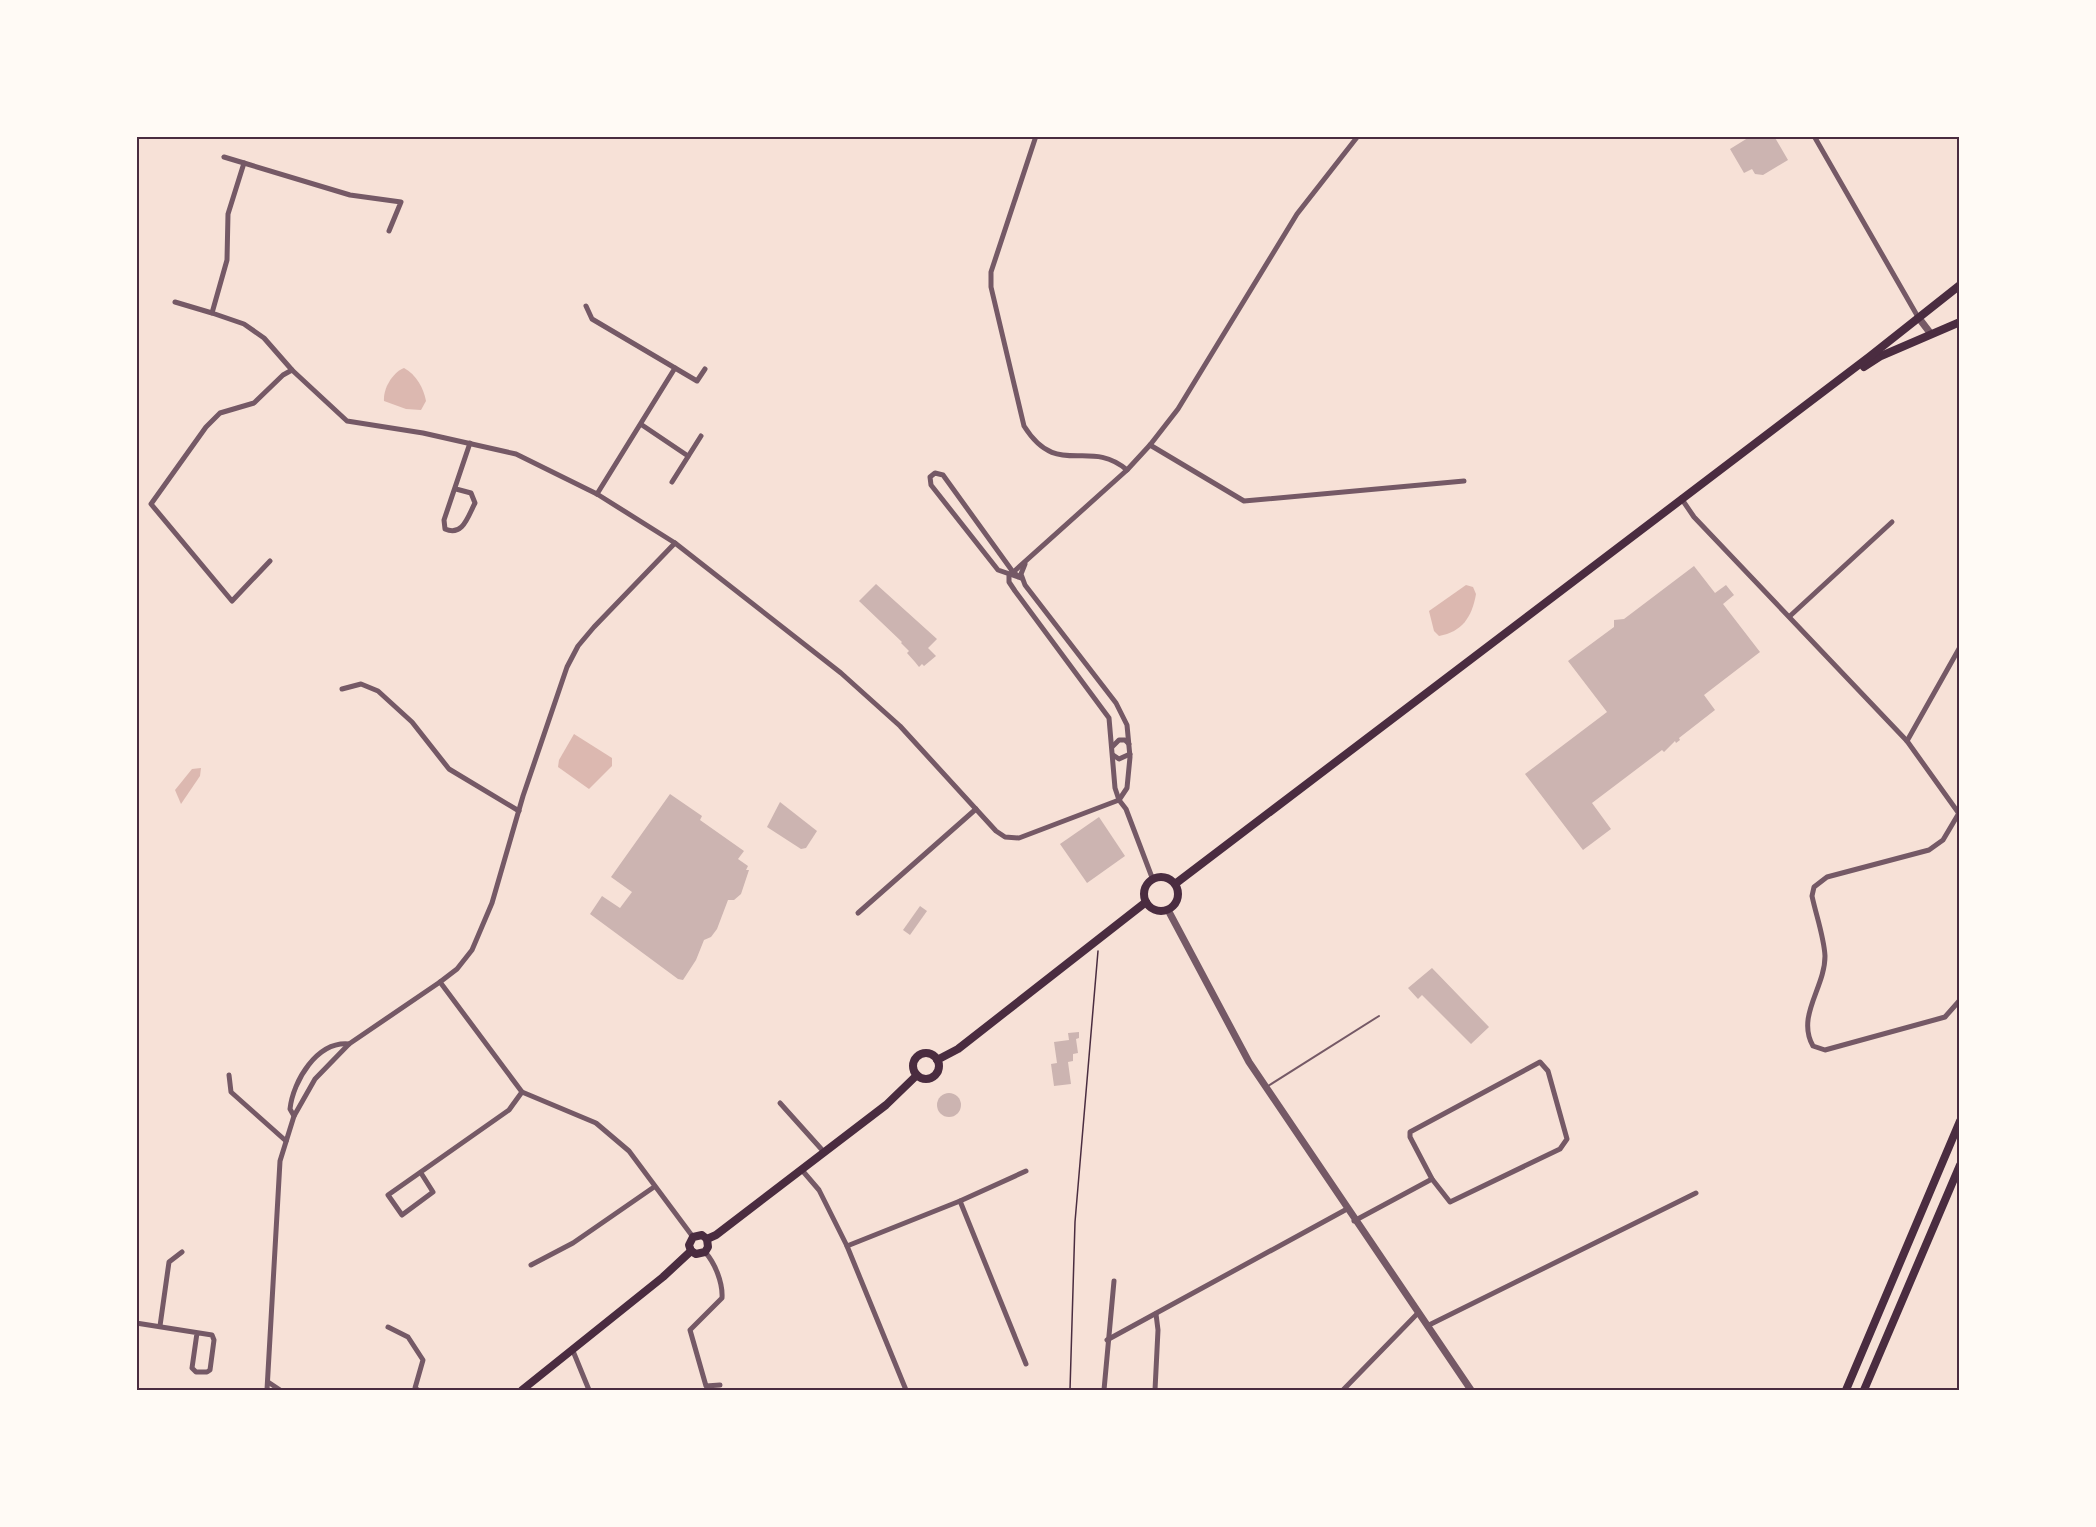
<svg xmlns="http://www.w3.org/2000/svg" width="2096" height="1527" viewBox="0 0 2096 1527" font-family="'IBM Plex Sans',sans-serif">
<rect width="100%" height="100%" fill="#f7e1d7"/>
<g fill="#dcb8b0">
<path d="M404 368C416 374 424 389 426 401L421 410 406 409 384 401C383 389 392 373 404 368Z"/>
<path d="M1466 585 1473 587 1476 594C1472 617 1462 632 1439 636L1434 631 1429 611Z"/>
<polygon points="574,734 612,758 612,766 589,789 558,767 559,760"/>
<polygon points="201,768 200,776 181,804 175,790 192,769"/>
</g>
<g fill="#ccb4b1">
<polygon points="1751,136 1767,136 1769,139 1774,136 1788,160 1763,175 1755,174 1752,169 1744,173 1730,149"/>
<polygon points="1694,566 1715,593 1726,585 1734,595 1723,604 1760,652 1704,695 1715,710 1679,738 1680,740 1676,743 1675,741 1664,752 1662,750 1592,803 1611,829 1583,850 1525,774 1607,712 1568,661 1614,627 1614,620 1624,619"/>
<polygon points="876,584 937,639 928,648 936,656 924,666 922,664 919,667 915,662 907,653 909,651 901,643 902,642 859,601"/>
<polygon points="670,794 702,816 700,820 744,851 738,859 748,866 746,870 749,870 741,894 734,900 728,900 717,929 711,937 704,940 696,960 683,980 678,979 590,914 602,896 620,908 632,892 611,877"/>
<polygon points="780,802 817,831 806,848 801,849 767,827"/>
<polygon points="1099,817 1125,856 1087,883 1060,844"/>
<polygon points="920,906 927,911 910,935 903,930"/>
<polygon points="1432,968 1489,1027 1471,1044 1422,995 1418,999 1408,988"/>
<polygon points="1079,1032 1079,1038 1076,1039 1078,1053 1073,1054 1073,1061 1068,1062 1071,1084 1054,1086 1051,1064 1057,1063 1054,1042 1069,1040 1068,1033"/>
<circle cx="949" cy="1105" r="12"/>
</g>
<g fill="none" stroke-linecap="round" stroke-linejoin="round">
<polyline stroke="#4a2c40" stroke-width="1.5" points="1070,1390 1075,1222 1098,951"/>
<polyline stroke="#755966" stroke-width="2" points="1268,1086 1379,1016"/>
<g stroke="#755966" stroke-width="5">
<path d="M1036 136 991 272V287L1024 426C1058 480 1088 437 1127 470"/>
<polyline points="1814,136 1918,317"/>
<polyline points="224,157 244,163"/>
<polyline points="389,231 401,202 350,195 244,163 228,214 227,260 212,313 244,324 264,338 292,370 347,421 423,433 516,454 597,494 675,543 841,673 900,726 996,831 1005,837 1019,838 1119,800"/>
<polyline points="175,302 212,313"/>
<polyline points="586,306 592,319 675,368 597,494"/>
<polyline points="675,368 697,381 705,369"/>
<polyline points="642,425 688,456"/>
<polyline points="1150,445 1244,501 1464,481"/>
<polygon points="935,473 943,475 1013,572 1021,578 998,570 931,485 930,477"/>
<polyline points="672,482 701,436"/>
<path d="M456 489 471 493 475 503C468 516 463 537 445 529L444 520 470 443"/>
<polyline points="1681,498 1694,517 1907,741 1960,815"/>
<polyline points="270,561 232,601 151,504 206,427 220,413 254,403 283,375 292,370"/>
<polyline points="1025,564 1021,574 1025,585 1116,703 1127,725 1130,757 1127,788 1119,800"/>
<polyline points="1790,616 1892,522"/>
<polyline points="342,689 361,684 378,691 412,722 449,769 519,811"/>
<polyline points="1907,741 1960,647"/>
<polyline points="1112,747 1119,740 1125,740 1129,744"/>
<polyline points="1113,755 1119,759 1130,754"/>
<path d="M1959 813 1943 840 1929 850 1827 877 1814 887 1812 896C1816 915 1824 937 1825 956 1825 988 1796 1016 1813 1046L1825 1050 1945 1017 1960 1000"/>
<polyline points="1153,880 1126,809 1119,800 1115,788 1109,718 1015,591 1009,582 1009,576 1127,470 1150,445 1178,409 1297,214 1358,136"/>
<polyline points="858,913 976,809"/>
<polyline points="440,982 522,1092 596,1123 629,1151 693,1237"/>
<polygon points="1540,1062 1548,1071 1567,1139 1560,1149 1450,1202 1432,1179 1410,1137 1410,1132"/>
<polyline points="229,1075 231,1092 286,1141"/>
<polyline points="780,1103 824,1152"/>
<path d="M294 1116 290 1109C293 1081 317 1041 349 1044"/>
<polyline points="801,1169 819,1190 847,1246 906,1390"/>
<polyline points="421,1173 433,1192 402,1215 388,1195 509,1110 522,1092"/>
<polyline points="960,1201 1026,1171"/>
<polyline points="1354,1221 1432,1179"/>
<polyline points="847,1246 960,1201 1026,1364"/>
<path d="M705 1252C715 1263 723 1283 722 1298L690 1330 706 1386 720 1385"/>
<polyline points="531,1265 573,1243 654,1187"/>
<polyline points="136,1323 212,1335 214,1340 210,1370 207,1372 196,1372 192,1368 197,1333"/>
<polyline points="160,1326 169,1262 182,1252"/>
<polyline points="1427,1326 1696,1193"/>
<polyline points="388,1327 408,1337 423,1360 415,1388 418,1390"/>
<polyline points="1107,1340 1347,1209"/>
<polyline points="573,1351 589,1390"/>
<polyline points="268,1382 280,1390"/>
<polyline points="267,1390 280,1161 294,1116 315,1079 349,1044 440,982 457,969 472,950 492,903 523,796 567,667 578,646 594,627 675,543"/>
<polyline points="1104,1390 1114,1281"/>
<polyline points="1155,1390 1158,1330 1156,1314"/>
<polyline points="1343,1390 1418,1313"/>
</g>
<g stroke="#755966" stroke-width="7">
<polyline points="1918,317 1931,334"/>
<polyline points="1168,910 1249,1062 1471,1390"/>
</g>
<g stroke="#4a2c40" stroke-width="8">
<polyline points="1864,367 1881,356 1960,322"/>
<circle cx="1161" cy="894" r="17"/>
<polyline points="1175,884 1869,357 1960,285"/>
<circle cx="926" cy="1066" r="13"/>
<polyline points="937,1060 958,1049 1146,902"/>
<polyline points="707,1239 716,1235 886,1105 917,1075"/>
<polyline points="691,1251 689,1245 693,1237 702,1235 707,1239"/>
<polyline points="691,1251 696,1254 705,1252 708,1247 707,1239"/>
<polyline points="522,1390 663,1277 691,1251"/>
</g>
<g stroke="#4a2c40" stroke-width="8">
<polyline points="1846,1390 1960,1121"/>
<polyline points="1864,1390 1960,1165"/>
</g>
</g>
<rect width="2096" height="1527" fill="none" stroke="#fffaf5" stroke-width="276"/>
<rect x="138" y="138" width="1820" height="1251" fill="none" stroke="#4a2c40" stroke-width="2"/>
</svg>
